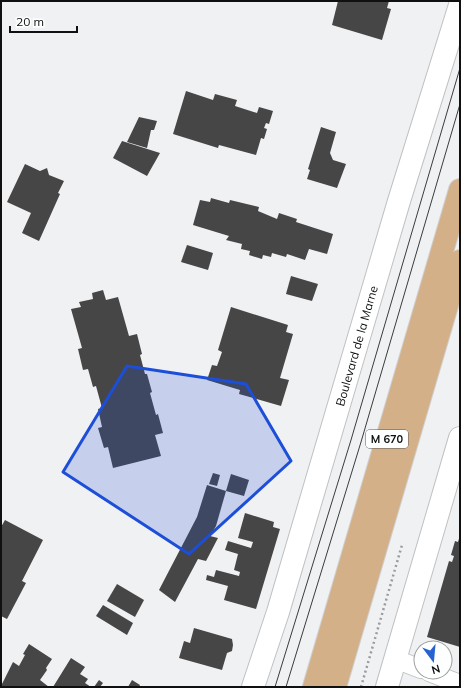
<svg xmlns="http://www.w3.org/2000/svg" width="461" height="688" viewBox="0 0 461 688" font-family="Mulish,sans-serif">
<rect width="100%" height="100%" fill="#f0f1f3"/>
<g fill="#474646">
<polygon points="338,1 389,1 387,8 391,9 382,40 332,25"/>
<polygon points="186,91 213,100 215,94 237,100 235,106 257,113 259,107 273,111 269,124 266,123 264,128 267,129 264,139 261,138 256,155 219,145 218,148 173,134"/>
<polygon points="139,117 157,121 154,130 151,130 147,148 127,142"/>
<polygon points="321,127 336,132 330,153 333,160 346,164 337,188 307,179 310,170 308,169"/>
<polygon points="122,141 160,153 147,176 113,158"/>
<polygon points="25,164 40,171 47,168 49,175 64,181 58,193 60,194 39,241 22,233 31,213 7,202"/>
<polygon points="211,198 229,203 230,200 259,207 258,211 277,219 279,213 297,219 296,222 333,234 327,254 309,249 305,260 287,254 286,257 272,253 271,257 263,255 262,259 249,255 250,251 241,249 242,244 226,240 229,236 193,225 200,200 210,202"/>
<polygon points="187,245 213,253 208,270 181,262"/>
<polygon points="291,276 318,284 312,301 286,294"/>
<polygon points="103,290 106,300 118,297 129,336 137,334 142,354 140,355 145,374 147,374 152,392 150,393 156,415 158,414 163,433 155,435 161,456 113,468 108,447 104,448 98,428 102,427 98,409 102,408 96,386 93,387 88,369 83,370 78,349 82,348 71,309 81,307 79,302 93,299 92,293"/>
<polygon points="231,307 288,325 286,332 293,334 280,378 289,380 281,406 239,394 240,390 207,380 212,365 217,366 222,352 218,350"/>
<polygon points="213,473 220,475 217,486 209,484"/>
<polygon points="231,474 249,480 244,496 226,491"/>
<polygon points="207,485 226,491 216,526 210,536 218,538 206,561 198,559 175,602 159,590 197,517"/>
<polygon points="245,513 274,522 273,527 280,529 256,609 224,600 228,586 206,580 207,575 214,577 216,570 239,576 240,572 234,570 238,554 225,550 228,541 251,548 253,542 238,538"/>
<polygon points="5,520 43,540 22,581 26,583 7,619 1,616 1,527"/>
<polygon points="460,535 459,643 460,647 427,637 449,561 452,562 454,556 451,555 455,541 458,542"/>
<polygon points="117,584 144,600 135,617 107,601"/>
<polygon points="103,605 133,623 127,635 96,616"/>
<polygon points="194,628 232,639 233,645 232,651 227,653 222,670 179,658 184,641 190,643"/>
<polygon points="29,644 52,659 46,668 47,670 40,680 49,687 1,686 13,662 19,666 25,655 23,654"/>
<polygon points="71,658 85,667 80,674 88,679 85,683 91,687 53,687"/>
<polygon points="99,680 103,683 100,687 94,687"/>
<polygon points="132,680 140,685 139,687 128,687"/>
</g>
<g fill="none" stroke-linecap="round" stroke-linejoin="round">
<defs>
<g id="street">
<polyline points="395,659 421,669"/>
<polyline points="429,672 460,684"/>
</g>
<g id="secondary">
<polyline points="253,687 278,612 399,201 460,5"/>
<polyline points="387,687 460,438"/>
</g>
<g id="primary">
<polyline points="314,687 460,190"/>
<polyline points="335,687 460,261"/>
</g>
</defs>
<use href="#street" stroke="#c0c1c2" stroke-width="20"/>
<use href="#secondary" stroke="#c0c1c2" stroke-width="24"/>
<use href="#primary" stroke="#cfcfcf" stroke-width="24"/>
<polyline stroke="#9b9b9d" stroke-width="2.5" stroke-dasharray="2 3" stroke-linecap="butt" points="361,687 402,545"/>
<use href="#street" stroke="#fff" stroke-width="18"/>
<use href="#secondary" stroke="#fff" stroke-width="22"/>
<use href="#primary" stroke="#d4b088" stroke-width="22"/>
<g stroke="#3b3b3b" stroke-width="1">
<polyline points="275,687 351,440 460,68"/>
<polyline points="286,687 361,442 460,104"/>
</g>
</g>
<path fill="#1d4ed8" fill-opacity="0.2" stroke="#1d4ed8" stroke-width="3" stroke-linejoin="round" d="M127 366 246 384 291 461 189 554 63 472Z"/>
<g text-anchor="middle" stroke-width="4" stroke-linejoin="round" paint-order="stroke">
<rect fill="#feffff" stroke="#575858" stroke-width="1" x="366" y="430" width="42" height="18" rx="3"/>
<g font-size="11" font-weight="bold" fill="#101010">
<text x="387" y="443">M 670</text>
</g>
<g font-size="12" fill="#101010" stroke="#feffff">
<text transform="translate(357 346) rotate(-74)" y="4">Boulevard de la Marne</text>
</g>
</g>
<rect width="461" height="688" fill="none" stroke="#101010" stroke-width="4"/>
<g transform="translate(433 660) rotate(164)"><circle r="19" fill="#feffff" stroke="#9f9f9f"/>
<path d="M0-3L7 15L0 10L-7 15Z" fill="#2763d0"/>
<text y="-6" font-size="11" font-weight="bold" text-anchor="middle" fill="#101010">N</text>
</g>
<path d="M10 26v6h67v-6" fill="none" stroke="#101010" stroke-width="2"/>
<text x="16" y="26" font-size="12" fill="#101010" stroke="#feffff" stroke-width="3" paint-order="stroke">20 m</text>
</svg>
